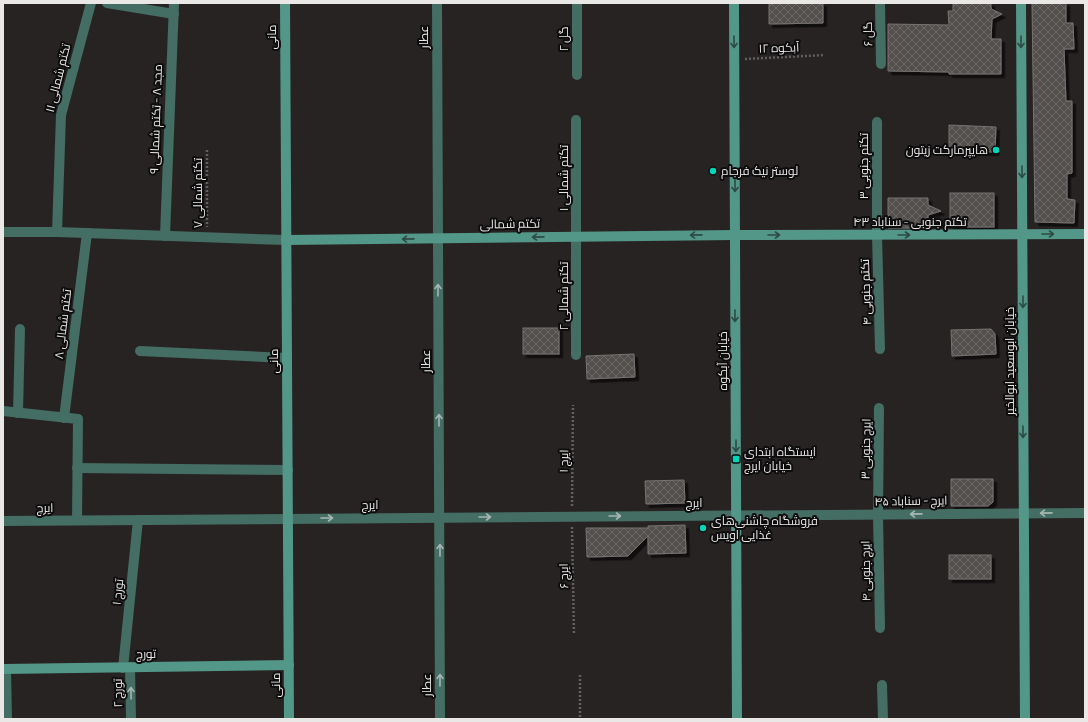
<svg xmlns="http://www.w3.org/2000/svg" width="1088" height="722" viewBox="0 0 1088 722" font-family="Barlow,Cairo,sans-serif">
<defs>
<pattern id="building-cross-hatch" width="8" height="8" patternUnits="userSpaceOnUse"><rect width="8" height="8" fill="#534f4e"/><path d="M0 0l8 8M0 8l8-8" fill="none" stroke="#6c6868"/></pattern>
<filter id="shadow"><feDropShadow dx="3.5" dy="3.5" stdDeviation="0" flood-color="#0009"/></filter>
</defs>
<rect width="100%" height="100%" fill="#272322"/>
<g fill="url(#building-cross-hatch)" stroke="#777372" filter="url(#shadow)">
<polygon points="769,3 823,3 823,23 769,24"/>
<polygon points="953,3 991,3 991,9 1002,14 992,19 991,39 1001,39 1001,74 949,74 949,72 888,71 888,24 949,25 948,11 953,11"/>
<polygon points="1032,3 1066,3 1066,23 1073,23 1074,49 1064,49 1066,101 1072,101 1072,173 1067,174 1067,199 1075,200 1074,223 1035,222"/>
<polygon points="949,125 996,127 995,152 949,151"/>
<rect x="950" y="193" width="44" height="34"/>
<polygon points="888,198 928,198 928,205 941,211 928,215 928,228 888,228"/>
<rect x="523" y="328" width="36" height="26"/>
<polygon points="991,329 995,334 996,354 952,356 951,330"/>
<polygon points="634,354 635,377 587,379 586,356"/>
<polygon points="951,479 993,479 993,502 988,506 951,506"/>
<polygon points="684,480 685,503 646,504 645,481"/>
<polygon points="685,525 686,553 648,554 648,536 628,556 587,557 586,528 648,528 648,526"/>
<rect x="949" y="555" width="42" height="24"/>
</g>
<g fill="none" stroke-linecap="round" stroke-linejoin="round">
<g stroke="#625f5e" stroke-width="2.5" stroke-dasharray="2 2" stroke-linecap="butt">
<polyline points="745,59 825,55"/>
<polyline points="207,150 207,227"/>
<polyline points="572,506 573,405"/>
<polyline points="572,527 574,635"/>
<polyline points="580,675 580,719"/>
</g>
<g stroke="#446d63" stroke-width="10">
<polyline points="107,3 174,14"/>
<polyline points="437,3 440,719"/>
<polyline points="577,3 577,75"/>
<polyline points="880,3 881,64"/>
<polyline points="576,120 576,355"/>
<polyline points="877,122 877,235 880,349"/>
<polyline points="3,232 57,232 286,240"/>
<polyline points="57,232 61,115 91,3"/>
<polyline points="165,236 174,3"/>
<polyline points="140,351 287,358"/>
<polyline points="879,408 878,515 880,628"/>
<polyline points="3,411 78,419 77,520"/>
<polyline points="18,413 20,329"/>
<polyline points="64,418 87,233"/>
<polyline points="77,468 288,470"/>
<polyline points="3,521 1085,513"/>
<polyline points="130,667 131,719"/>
<polyline points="123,668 138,520"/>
<polyline points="6,669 7,719"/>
<polyline points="882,685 883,719"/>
</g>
<g stroke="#529787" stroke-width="10">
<polyline points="285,3 289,719"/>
<polyline points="734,3 737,719"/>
<polyline points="1021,3 1025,719"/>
<polyline points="286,240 735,235 1085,234"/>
<polyline points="3,669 289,665"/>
</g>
</g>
<defs><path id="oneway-shaft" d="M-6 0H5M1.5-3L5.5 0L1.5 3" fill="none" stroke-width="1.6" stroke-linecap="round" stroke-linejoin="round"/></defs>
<g stroke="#2d4b44">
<use href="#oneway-shaft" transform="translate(734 42) rotate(90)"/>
<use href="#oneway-shaft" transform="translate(1021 42) rotate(90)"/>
<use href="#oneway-shaft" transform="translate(1022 172) rotate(90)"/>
<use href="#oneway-shaft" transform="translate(735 186) rotate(90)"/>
<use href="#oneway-shaft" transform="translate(1048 234)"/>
<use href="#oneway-shaft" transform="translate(696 235) rotate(179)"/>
<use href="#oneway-shaft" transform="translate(774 235)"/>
<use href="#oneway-shaft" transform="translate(904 235)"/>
<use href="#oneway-shaft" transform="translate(538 237) rotate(179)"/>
<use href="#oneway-shaft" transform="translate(408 239) rotate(179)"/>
<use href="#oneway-shaft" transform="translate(1023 302) rotate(90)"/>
<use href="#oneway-shaft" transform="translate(735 316) rotate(90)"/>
<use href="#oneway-shaft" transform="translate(1023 432) rotate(90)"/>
<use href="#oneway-shaft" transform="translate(736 446) rotate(90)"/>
</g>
<g stroke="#a8b6b2">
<use href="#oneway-shaft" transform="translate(438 290) rotate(-90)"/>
<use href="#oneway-shaft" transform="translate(439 420) rotate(-90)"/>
<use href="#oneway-shaft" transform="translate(1046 513) rotate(179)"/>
<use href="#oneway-shaft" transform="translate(916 514) rotate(179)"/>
<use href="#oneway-shaft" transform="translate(615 516)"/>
<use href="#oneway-shaft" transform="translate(485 517)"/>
<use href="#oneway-shaft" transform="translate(327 518)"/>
<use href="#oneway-shaft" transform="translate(440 550) rotate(-90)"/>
<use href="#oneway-shaft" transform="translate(440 680) rotate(-90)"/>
<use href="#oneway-shaft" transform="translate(131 693) rotate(-91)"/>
</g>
<g fill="#00d5b7" stroke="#0e0d0d" stroke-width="1.5">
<circle cx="996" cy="150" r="4"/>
<circle cx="713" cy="171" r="4"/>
<rect x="732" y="455" width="8" height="8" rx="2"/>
<circle cx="703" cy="528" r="4"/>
</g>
<g text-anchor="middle" stroke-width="4" stroke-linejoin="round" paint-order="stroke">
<g font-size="12" fill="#eae7e7" stroke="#0e0d0d">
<text transform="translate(868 34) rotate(-91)" y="4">گل ۶</text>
<text transform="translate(272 37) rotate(-90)" y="4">مانی</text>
<text transform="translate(424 37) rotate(-90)" y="4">عطار</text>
<text transform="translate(564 39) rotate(-90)" y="4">گل ۲</text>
<text transform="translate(779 48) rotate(-2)" y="4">آبکوه ۱۲</text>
<text transform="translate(58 78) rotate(-76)" y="4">تکتم شمالی ۱۱</text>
<text transform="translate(156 119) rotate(-88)" y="4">مجد ۸ - تکتم شمالی ۹</text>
<text transform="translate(864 166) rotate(-90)" y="4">تکتم جنوبی ۳</text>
<text transform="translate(564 178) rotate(-90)" y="4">تکتم شمالی ۱</text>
<text transform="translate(198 193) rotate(-90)" y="4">تکتم شمالی ۷</text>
<text x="910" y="226">تکتم جنوبی - سناباد ۴۳</text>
<text transform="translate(510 224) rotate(-1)" y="4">تکتم شمالی</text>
<text transform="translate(866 292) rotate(-92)" y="4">تکتم جنوبی ۴</text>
<text transform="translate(564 296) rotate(-90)" y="4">تکتم شمالی ۲</text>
<text transform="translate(63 324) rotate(-83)" y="4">تکتم شمالی ۸</text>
<text transform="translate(274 361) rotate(-90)" y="4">مانی</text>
<text transform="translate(426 361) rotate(-90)" y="4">عطار</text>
<text transform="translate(723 361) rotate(-90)" y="4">خیابان آبکوه</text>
<text transform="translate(1010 361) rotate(-90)" y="4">خیابان ابوسعید ابوالخیر</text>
<text transform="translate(866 449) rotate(-89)" y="4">ایرج جنوبی ۳</text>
<text transform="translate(564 461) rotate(-89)" y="4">ایرج ۱</text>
<text transform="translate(911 501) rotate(-1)" y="4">ایرج - سناباد ۴۵</text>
<text x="694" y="507">ایرج</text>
<text x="370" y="509">ایرج</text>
<text transform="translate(45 508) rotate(-1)" y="4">ایرج</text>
<text transform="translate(866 571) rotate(-91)" y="4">ایرج جنوبی ۴</text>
<text transform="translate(564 576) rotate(-91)" y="4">ایرج ۶</text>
<text transform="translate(118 592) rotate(-84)" y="4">تورج ۱</text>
<text transform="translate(146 654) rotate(-1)" y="4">تورج</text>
<text transform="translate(276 685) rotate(-90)" y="4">مانی</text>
<text transform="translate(427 685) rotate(-90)" y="4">عطار</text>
<text transform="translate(118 693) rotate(-91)" y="4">تورج ۲</text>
</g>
<g font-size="12" fill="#eae7e7" stroke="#0e0d0d" text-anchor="start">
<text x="988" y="154" text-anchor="end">هایپرمارکت زیتون</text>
<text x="721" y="175">لوستر نیک فرجام</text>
<text x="744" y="456">ایستگاه ابتدای<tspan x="744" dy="14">خیابان ایرج</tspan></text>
<text x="711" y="525">فروشگاه چاشنی‌های<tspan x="711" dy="14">غذایی اویس</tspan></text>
</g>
</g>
<rect width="1088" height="722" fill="none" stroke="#eae7e7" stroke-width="8"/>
</svg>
